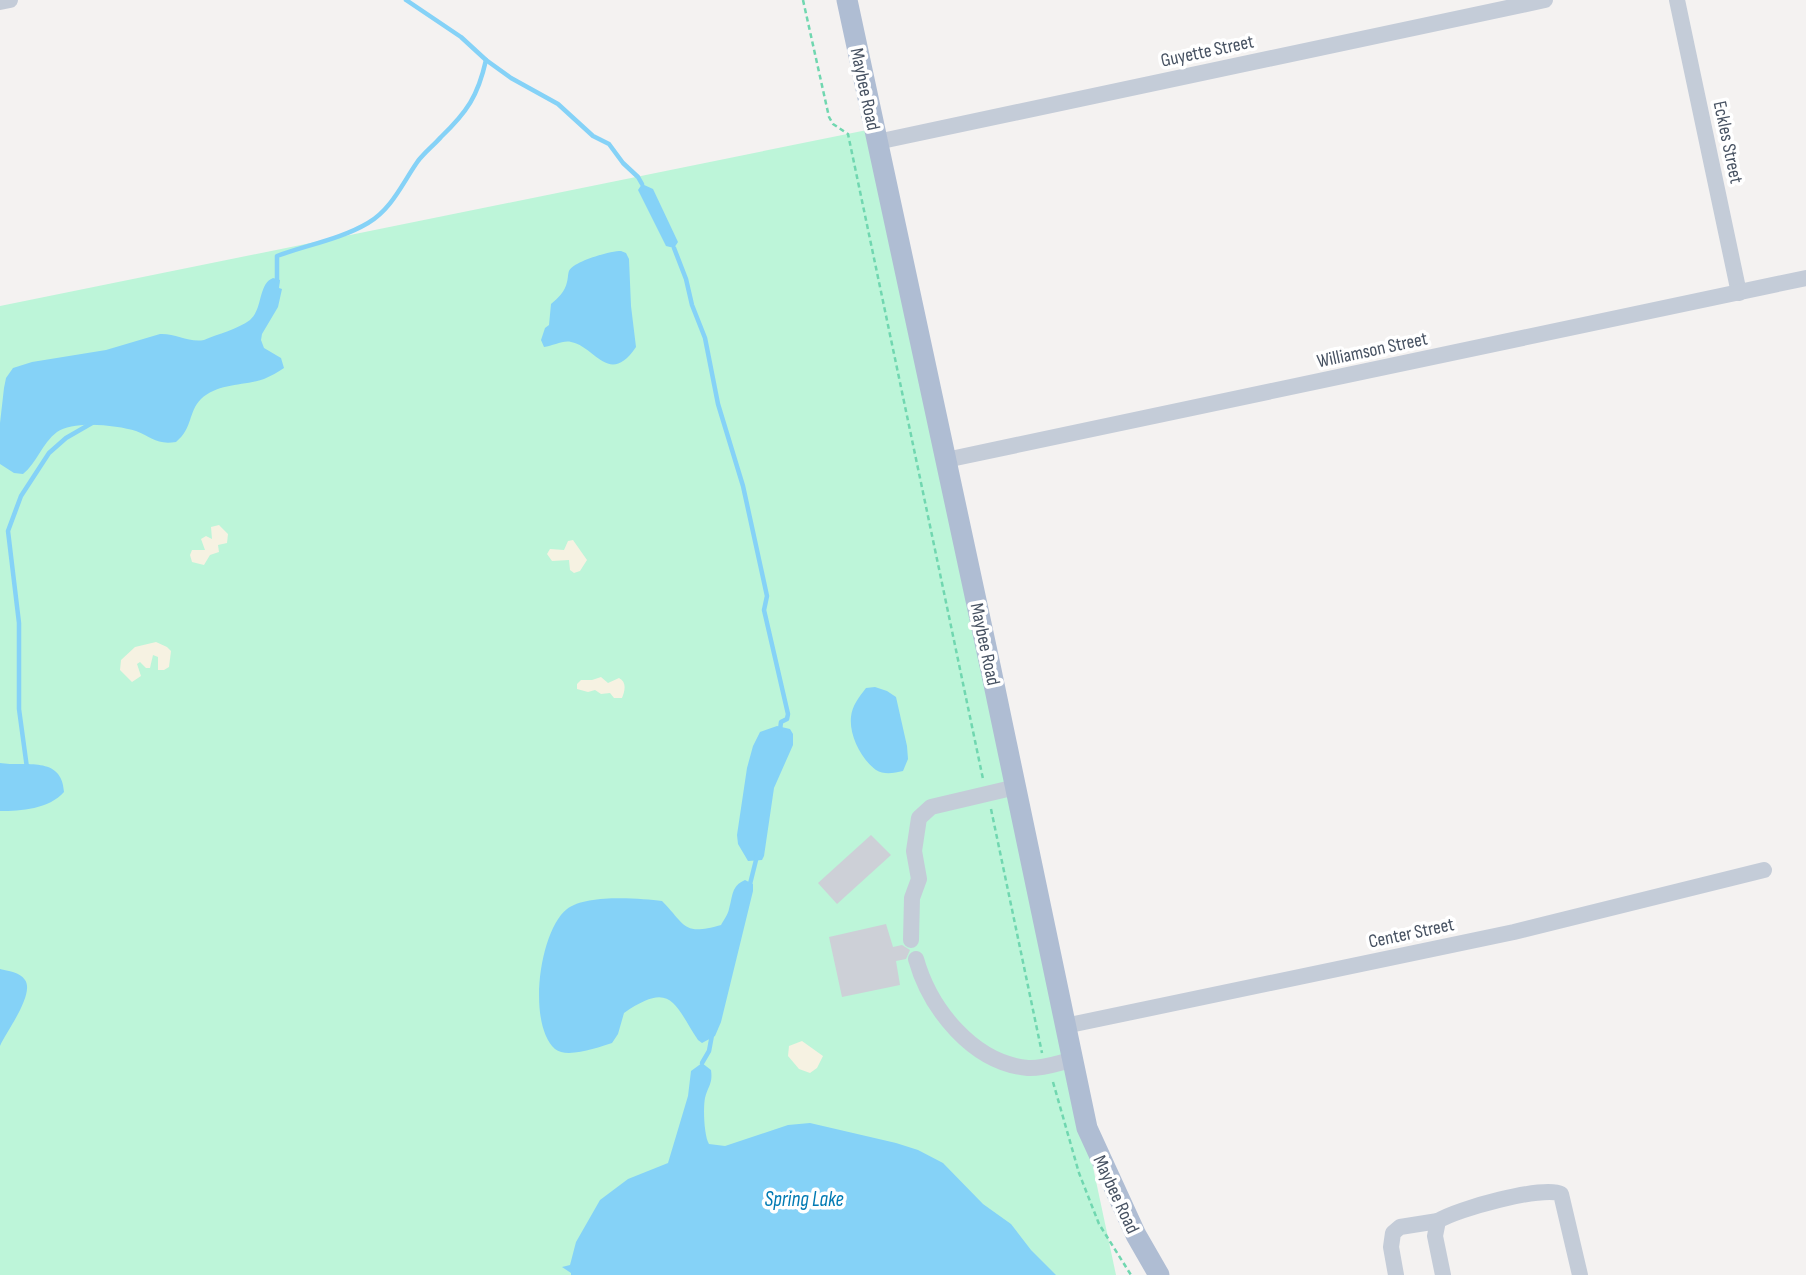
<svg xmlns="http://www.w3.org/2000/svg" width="1806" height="1275" viewBox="0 0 1806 1275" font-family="'Sofia Sans Condensed',sans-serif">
<rect width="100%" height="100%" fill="#f4f2f1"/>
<polygon fill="#bdf5d9" points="872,129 1116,1275 0,1275 0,306"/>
<g fill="#f6f2e2">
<polygon points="219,525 228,534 227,543 218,545 219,552 210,555 204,565 192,562 190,555 192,550 205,550 201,539 206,536 212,539 211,527"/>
<polygon points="573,540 587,560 580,571 574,573 570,570 569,560 552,561 547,554 550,549 564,550 568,541"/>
<polygon points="156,642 167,647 171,651 169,667 164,670 158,670 158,657 153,655 150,668 146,668 140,662 137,664 141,676 132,682 120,670 121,660 135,647"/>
<path d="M601 677 608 683 619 678C627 682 625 691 622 698H614L610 693 601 694 595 690 588 692 577 689V684L581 680H592Z"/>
<polygon points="802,1041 823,1056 817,1068 810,1073 799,1069 788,1056 789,1046"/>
</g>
<g fill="#85d2f7">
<polygon points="642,184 653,189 678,242 674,248 666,246 638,190"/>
<path d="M621 251 626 253 629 259 631 306 636 347C609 387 595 346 571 342 563 340 553 346 544 347L541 340 545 328 549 325 551 304C558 298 565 292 567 282 568 279 568 273 569 271 574 261 610 251 621 251Z"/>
<path d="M273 278 280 280 279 288 282 289 278 307 262 334 261 340 264 348 281 358 284 368C278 372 271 376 264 379 244 386 218 383 201 399 188 412 193 428 176 442 156 445 152 437 136 431 117 425 73 420 57 432 42 443 37 463 23 474L14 473 0 464V423L4 388 6 378 13 368 32 362 106 350 160 334C175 333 189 343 204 340 218 334 238 329 250 320 263 309 258 284 273 278Z"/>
<path d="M875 687 887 691 896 697 907 746 908 759 903 771C894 773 884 775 876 770 861 759 849 735 851 717 852 706 859 697 866 688Z"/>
<polygon points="777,726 790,729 793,734 793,745 774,788 764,856 762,860 748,861 738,844 737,835 747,768 753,746 760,732"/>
<path d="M0 763C25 767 62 755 64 792 49 809 21 811 0 811Z"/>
<path d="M745 880 753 884V891L721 1022 715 1036 702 1043 698 1040C674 1004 672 980 624 1013L618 1034 612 1043C599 1047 567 1059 555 1049 527 1024 539 931 567 909 586 894 639 898 662 901 686 925 682 936 721 925 724 920 728 914 729 909 733 896 731 886 745 880Z"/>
<path d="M0 969C8 971 20 972 25 980 35 994 6 1032 0 1046Z"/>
<path d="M702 1063 711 1070C713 1084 708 1086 705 1098 703 1108 704 1136 709 1144L725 1146 788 1125 810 1123 896 1143 918 1150 943 1163 983 1204 1011 1224 1031 1250 1056 1275H571V1273L562 1267 570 1265 576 1242 600 1200 628 1179 668 1163 688 1096 691 1071Z"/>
</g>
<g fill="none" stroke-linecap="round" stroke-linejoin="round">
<g stroke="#85d2f7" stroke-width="4.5">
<polyline points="406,0 461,37 486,60 511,78 558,104 593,136 609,144 623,163 638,177 642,184"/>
<polyline points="674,248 686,279 692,305 705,338 718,404 743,486 767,596 764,610 788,714 787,719 781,722 780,730"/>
<path d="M277 283V256C307 245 341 239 368 223 392 209 403 182 418 161 425 152 434 145 441 137 467 112 478 96 486 60"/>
<polyline points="27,768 19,709 19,623 8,531 21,496 49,453 66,438 92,423"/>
<polyline points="749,888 757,856"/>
<polyline points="702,1063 709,1051 712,1035"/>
</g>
</g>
<g fill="#cdd0d7">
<polygon points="871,835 891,855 837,904 818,883"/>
<polygon points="886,924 893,947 902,945 910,950 906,959 896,961 900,985 842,997 829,937"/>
</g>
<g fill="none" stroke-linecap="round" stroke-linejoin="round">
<g stroke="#70d7b0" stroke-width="2.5" stroke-dasharray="5 3.5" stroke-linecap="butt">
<polyline points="803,0 829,117 833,124 848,134 983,779"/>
<polyline points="991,809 1042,1053"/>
<polyline points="1053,1082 1079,1173 1099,1224 1131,1275"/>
</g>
<g stroke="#c4ccd8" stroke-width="16">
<polyline points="1677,0 1739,293"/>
<polyline points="0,2 10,0"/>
<polyline points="877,142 1545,0"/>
<polyline points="946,460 1806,278"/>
<polyline points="911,940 912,898 919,879 914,851 919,818 931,807 1016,787"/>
<path d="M916 959C930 1009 973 1063 1028 1068 1042 1069 1058 1063 1071 1060"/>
<polyline points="1065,1026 1514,932 1764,870"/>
<polyline points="1396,1275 1391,1247 1393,1233 1400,1227 1438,1221"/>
<path d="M1443 1275 1435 1236 1438 1221C1456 1209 1544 1185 1561 1194L1580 1275"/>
</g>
<polyline stroke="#afbdd3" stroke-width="21" points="847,0 991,670 1087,1128 1136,1235 1159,1275"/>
</g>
<g text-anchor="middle" stroke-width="7" stroke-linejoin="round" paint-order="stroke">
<g font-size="19" fill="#475262" stroke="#fff">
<text transform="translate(1207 50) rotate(-12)" y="7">Guyette Street</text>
<text transform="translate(866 89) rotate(78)" y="7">Maybee Road</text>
<text transform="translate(1729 142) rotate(78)" y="7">Eckles Street</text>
<text transform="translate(1372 349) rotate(-12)" y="7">Williamson Street</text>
<text transform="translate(986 644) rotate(78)" y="7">Maybee Road</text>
<text transform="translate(1411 932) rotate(-12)" y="7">Center Street</text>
<text transform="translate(1117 1194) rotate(65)" y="7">Maybee Road</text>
</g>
<g font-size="21" font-style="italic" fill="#017ab3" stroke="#fff">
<text x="804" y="1206">Spring Lake</text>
</g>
</g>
</svg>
